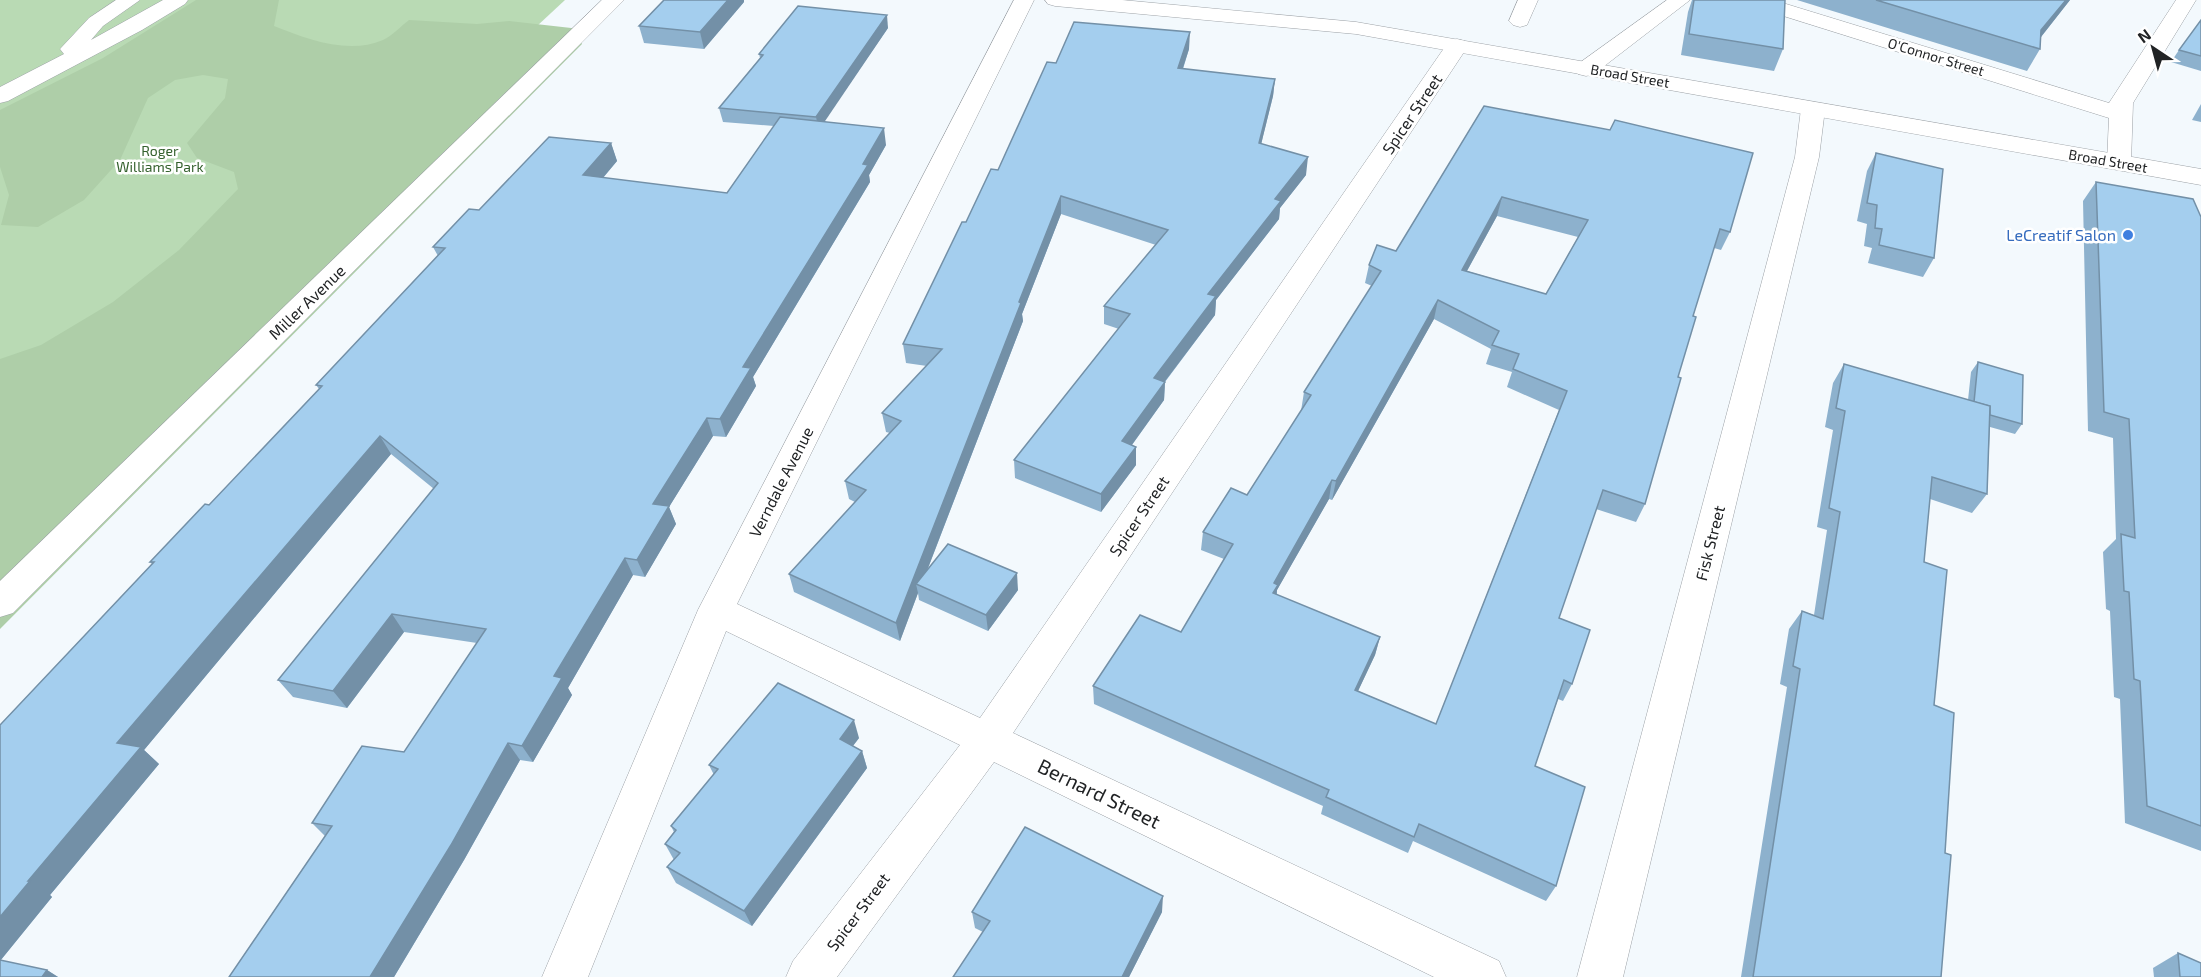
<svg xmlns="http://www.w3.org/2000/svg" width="2201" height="977" viewBox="0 0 2201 977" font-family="'Exo 2',sans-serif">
<rect width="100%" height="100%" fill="#f3f9fd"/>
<polygon fill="#b9dab4" points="0,0 565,0 0,525"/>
<path fill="#aecea8" d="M196 0H279L274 26C307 39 348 55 383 40 392 36 401 26 409 20L477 24 509 21 589 30 581 42 582 44 0 629V359L41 345 113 302 179 250 238 189 234 172 197 158 187 143 225 98 228 79 203 75 175 80 148 98 120 160 84 200 38 227 1 225 9 195 0 167V110L103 58Z"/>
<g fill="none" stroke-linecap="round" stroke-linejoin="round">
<defs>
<g id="minor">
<polygon points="116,0 140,0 103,26 91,40 163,0 188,0 185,4 142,30 8,101 0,103 0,87 64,54 60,49 89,18"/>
<polygon points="602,0 624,0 13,613 0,617 0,581"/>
<polygon points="1014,0 1034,0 737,604 980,718 1449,41 1457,39 1465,41 1468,46 1013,733 1499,961 1506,977 1434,977 994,762 837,977 786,977 793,961 960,745 726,631 588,977 542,977 698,610"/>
<polygon points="1518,0 1538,0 1527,25 1520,27 1513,25 1509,21"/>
<polygon points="1667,0 1690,0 1594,74 1586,76 1578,74 1575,69 1578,64"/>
<polygon points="1742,0 1773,0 2109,103 2176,0 2196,0 2133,103 2131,162 2128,167 2119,169 2110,167 2107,162 2109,118 1745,4"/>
<polygon points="1813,102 1821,104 1825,109 1819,157 1623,977 1577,977 1795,157 1801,109 1805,104"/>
</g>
<polygon id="major" points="1045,0 1122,0 1356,22 2201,169 2201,185 1356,34 1055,6 1048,4"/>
</defs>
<use href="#minor" stroke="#9ca1a6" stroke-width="1"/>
<use href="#major" stroke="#9ca1a6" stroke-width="1"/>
<use href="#minor" fill="#fff" fill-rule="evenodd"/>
<use href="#major" fill="#fff" fill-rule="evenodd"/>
</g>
<g fill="#8db1cd" fill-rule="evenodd">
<polygon points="1692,0 1785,0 1783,49 1774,71 1681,55 1688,12"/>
<polygon points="1797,0 2070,0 2041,37 2040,49 2027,71"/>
<polygon points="744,2 704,49 644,43 639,26"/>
<polygon points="2201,20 2201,71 2171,62 2179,50"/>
<polygon points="888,28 824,121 886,145 869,175 870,182 753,377 756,386 726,437 713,436 669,507 676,524 645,577 633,575 568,688 572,695 533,762 520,760 464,860 394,977 229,977 325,836 312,823 404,752 477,643 404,632 347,708 293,697 278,680 434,489 391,454 144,750 159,764 50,895 52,897 0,961 47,970 58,977 0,977 0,725 152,564 150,562 209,505 319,389 316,385 438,256 433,247 479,210 611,143 617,161 603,178 727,193 774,126 723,122 719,108 760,58 759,54"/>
<polygon points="1189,49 1183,69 1275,79 1273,96 1261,144 1306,175 1280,208 1279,219 1216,300 1215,315 1165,382 1164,400 1132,445 1136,447 1136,465 1101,512 1015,478 1014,460 1119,329 1104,324 1104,306 1156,245 1061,214 1022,314 1023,321 927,571 1018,590 988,631 919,600 918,593 900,641 794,592 789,574 855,502 849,499 845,481 890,433 886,432 882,413 927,366 906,363 903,344 966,222 998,170 1056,63"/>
<polygon points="2201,104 2201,122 2192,120"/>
<path d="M1484 106 1730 232 1721 250 1714 248 1693 316 1645 504 1636 522 1596 509 1559 618 1572 684 1563 701 1558 699 1535 766 1556 886 1546 901 1413 841 1408 853 1321 814 1323 806 1094 704 1093 686 1181 632 1224 559 1201 550 1203 532 1247 495 1301 411 1304 392 1372 286 1365 283 1369 265 1396 251ZM1497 216 1578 237 1546 294 1467 271ZM1434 319 1491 349 1486 364 1512 372 1507 387 1559 410 1436 724 1358 691 1375 655 1380 637 1277 595V590L1329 499 1332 500Z"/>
<polygon points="1876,153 1934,258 1923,277 1868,263 1872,248 1864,246 1867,224 1857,221 1867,171"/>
<polygon points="2096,182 2201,217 2201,851 2125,823 2120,699 2114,697 2110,611 2106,609 2103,552 2116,539 2113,438 2088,431 2083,201"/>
<polygon points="1978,362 2022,424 2015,434 1990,427 1987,494 1972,513 1930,499 1924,562 1945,853 1941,977 1741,977 1787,687 1780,684 1789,629 1802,611 1814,615 1827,530 1817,527 1833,430 1825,427 1833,383 1844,364 1968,400 1971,372"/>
<polygon points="859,738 853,746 862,751 867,768 752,926 676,883 667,867 674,860 665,844 674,832 671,826 714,775 709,765"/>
<polygon points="972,912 1162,912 1129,977 953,977 983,932 975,928"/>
<polygon points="2178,953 2201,977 2154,977 2153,968"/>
</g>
<g fill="#7390a7">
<polygon points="728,0 744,0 744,2 704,49 700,32"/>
<polygon points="2066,0 2070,0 2033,47 2041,30"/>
<polygon points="887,15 888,28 819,130 816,117"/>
<polygon points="1190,32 1189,49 1177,86 1178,68"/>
<polygon points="1275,79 1273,96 1257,161 1259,143"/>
<polygon points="884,128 886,145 869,175 870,182 753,377 756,386 726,437 720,419 743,367"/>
<polygon points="611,143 617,161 590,193 583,175"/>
<polygon points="1308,157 1306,175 1280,208 1279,219 1216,300 1215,315 1153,397 1154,378 1208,294 1275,199"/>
<polygon points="1061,196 1061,214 1022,314 1023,321 921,586 916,584 918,593 900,641 896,623 1019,302"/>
<polygon points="1502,197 1497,216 1457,289 1462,270"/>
<polygon points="1438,300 1434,319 1332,500 1336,481"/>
<polygon points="1165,382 1164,400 1121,460 1122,441"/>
<polygon points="707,418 713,436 669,507 676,524 645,577 637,560 653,504"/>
<polygon points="380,436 391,454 144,750 159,764 50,895 52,897 0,961 0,917 28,881 117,743"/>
<polygon points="1136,447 1136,465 1101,512 1101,494"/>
<polygon points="1332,480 1329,499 1277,590 1275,603 1271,601 1274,583"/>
<polygon points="625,558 633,575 568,688 572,695 533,762 522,746 554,676"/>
<polygon points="1017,573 1018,590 988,631 986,615"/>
<polygon points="392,614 404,632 347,708 333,691"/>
<polygon points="1380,637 1375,655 1350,708 1355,690"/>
<polygon points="854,720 859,738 845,756 840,739"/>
<polygon points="508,743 520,760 464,860 394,977 370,977"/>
<polygon points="862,751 867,768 752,926 744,911"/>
<polygon points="1163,896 1162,912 1129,977 1122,977"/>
<polygon points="47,970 58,977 42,977"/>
</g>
<g fill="#a4ceee" stroke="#7390a7" stroke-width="1.5" fill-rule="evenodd">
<polygon points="664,0 728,0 700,32 639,26"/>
<polygon points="1694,0 1785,0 1783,49 1689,34"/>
<polygon points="1876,0 2066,0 2041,30 2040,49"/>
<polygon points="798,6 887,15 816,117 719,108 763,55 759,54"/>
<polygon points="2201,20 2201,56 2179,50"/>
<polygon points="1074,22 1190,32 1178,68 1275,79 1259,143 1308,157 1275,199 1281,201 1208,294 1216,296 1154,378 1165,382 1122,441 1136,447 1101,494 1014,460 1130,314 1104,306 1168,230 1061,196 1019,302 1021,303 896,623 789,574 866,490 845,481 901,421 882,413 942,349 903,344 962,222 966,222 991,169 998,170 1047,62 1056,63"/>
<path d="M1484 106 1610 130 1615 120 1753 153 1730 232 1720 229 1693 316 1696 317 1678 377 1681 378 1645 504 1603 490 1559 618 1590 630 1572 684 1564 680 1535 766 1585 787 1556 886 1419 824 1414 837 1326 797 1329 790 1093 686 1140 615 1181 632 1233 544 1203 532 1231 488 1247 495 1311 395 1304 392 1381 271 1369 265 1377 245 1396 251ZM1502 197 1588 220 1546 294 1462 270ZM1438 300 1499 331 1492 345 1519 354 1513 369 1567 391 1436 724 1355 690 1380 637 1273 593 1278 585 1274 583 1332 480 1336 481Z"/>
<polygon points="780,117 884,128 863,164 868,165 743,367 751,368 720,419 707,418 653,504 669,506 637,560 625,558 554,676 562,678 522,746 508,743 451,845 370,977 229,977 332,826 312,823 362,746 404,752 486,629 392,614 333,691 278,680 438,483 380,436 117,743 141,747 28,881 30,881 0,917 0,725 154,562 150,562 205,504 209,505 322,386 316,385 445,248 433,247 469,209 479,210 549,137 611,143 583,175 727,193"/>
<polygon points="1876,153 1943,169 1934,258 1879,245 1882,229 1875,228 1877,205 1867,203"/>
<polygon points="2096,182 2193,199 2201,217 2201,826 2147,806 2140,681 2134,679 2129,592 2124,591 2121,534 2135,538 2129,419 2104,412"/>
<polygon points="1978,362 2023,375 2022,424 1990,415 1990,406 1974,402"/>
<polygon points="1844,364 1990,406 1987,494 1932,477 1924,562 1947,570 1934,705 1954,713 1945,853 1951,855 1941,977 1753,977 1800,669 1793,666 1802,611 1823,619 1840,512 1829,508 1845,411 1836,408"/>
<polygon points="948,544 1017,573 986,615 916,584"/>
<polygon points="778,683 854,720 840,739 862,751 744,911 667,867 680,853 665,844 676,830 671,826 718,769 709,765"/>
<polygon points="1025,827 1163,896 1122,977 953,977 990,921 972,912"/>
<polygon points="2178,953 2201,963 2201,977 2180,977"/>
<polygon points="0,960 47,970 42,977 0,977"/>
</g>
<circle fill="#3f7fe0" stroke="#fff" stroke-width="2" cx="2128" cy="235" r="6"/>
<g text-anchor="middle" stroke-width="5" stroke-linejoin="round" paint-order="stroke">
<g font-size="14" fill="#212325" stroke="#fff">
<text transform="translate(1936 57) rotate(17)" y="5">O'Connor Street</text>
<text transform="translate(1630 76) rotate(10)" y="5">Broad Street</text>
<text transform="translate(2108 161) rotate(10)" y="5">Broad Street</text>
</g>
<g font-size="14" fill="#35612e" stroke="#fff">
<text x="160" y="156">Roger<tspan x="160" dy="16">Williams Park</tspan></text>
</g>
<g font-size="16" fill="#212325" stroke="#fff">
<text transform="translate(1412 114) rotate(-56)" y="6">Spicer Street</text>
<text transform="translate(307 302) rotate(-44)" y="6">Miller Avenue</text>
<text transform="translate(781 482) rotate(-63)" y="6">Verndale Avenue</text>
<text transform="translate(1139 516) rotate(-56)" y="6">Spicer Street</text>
<text transform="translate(1710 543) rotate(-76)" y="6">Fisk Street</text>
<text transform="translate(858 912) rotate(-53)" y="6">Spicer Street</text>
</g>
<g font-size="16" fill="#366cbe" stroke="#fff" text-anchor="end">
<text x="2116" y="241">LeCreatif Salon</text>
</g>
<g font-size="20" fill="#212325" stroke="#fff">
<text transform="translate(1099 794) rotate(26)" y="7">Bernard Street</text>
</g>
</g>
<g transform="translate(2153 48) rotate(324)" stroke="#ffffff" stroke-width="4.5" paint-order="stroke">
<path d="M0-4.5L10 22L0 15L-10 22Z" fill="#212325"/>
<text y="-9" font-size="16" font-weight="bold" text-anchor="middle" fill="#212325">N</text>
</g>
</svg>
